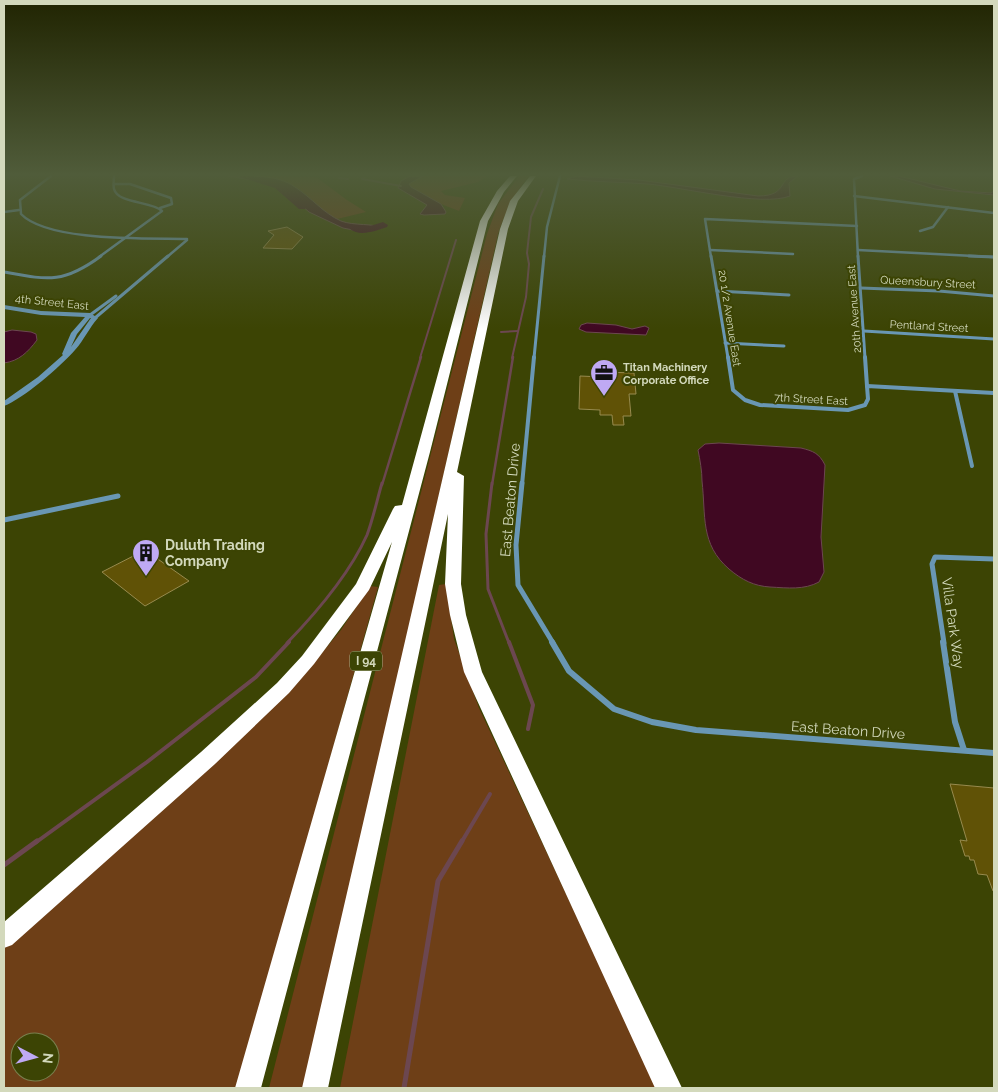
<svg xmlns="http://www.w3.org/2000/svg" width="998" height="1092" viewBox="0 0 998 1092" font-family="Raleway,sans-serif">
<rect width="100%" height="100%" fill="#3c4404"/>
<g fill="#6e3f17" fill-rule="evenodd">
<path d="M256 176 316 177 347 200 366 212 337 219C320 211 310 195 294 186 283 179 269 178 256 176Z"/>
<polygon points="423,176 487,176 478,182 441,191 445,195 465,198 459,211 441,204 411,187 409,184"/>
<path d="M519 176H529C514 194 505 212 498 234L305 1088H269L487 234 498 204Z"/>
<polygon points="446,584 454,639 479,708 657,1088 340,1088 439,585"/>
<path d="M370 586 378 587 238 1088H4V948L305 673 341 630ZM20 1042H50V1072H20Z"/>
</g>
<g fill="#400822" stroke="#6c4750">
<path d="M228 176C250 176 277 174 295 187 312 198 323 213 341 221 354 226 374 223 382 228L363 232 343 228 309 212 277 184Z"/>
<polygon points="410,176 423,176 409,184 411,187 441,204 446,212 445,214 424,215 420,214 427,205 398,188 401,181"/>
<path d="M577 176 639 180 758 196C790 196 776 176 798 176L789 183 790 196C762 207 681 187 648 184 621 182 594 182 567 179Z"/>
<polygon points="890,176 899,176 960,191 991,193 994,191 994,195 935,189"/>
<polygon points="587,323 616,325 632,329 645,326 649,328 646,335 586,332 579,329 581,325"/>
<path d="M12 330 31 332 36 334 37 340C28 352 19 361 4 363V332Z"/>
<path d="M719 443 801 448C813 451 819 453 825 465L821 537 824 572 819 582C804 590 788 588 770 587 754 586 742 580 729 569 700 544 706 516 702 481 702 471 700 460 698 450L705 444Z"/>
</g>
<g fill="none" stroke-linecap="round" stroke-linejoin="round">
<g stroke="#6c4750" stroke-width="2">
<polyline points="339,178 348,179"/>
<polyline points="364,178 362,179 401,186"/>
<polyline points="501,332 518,331"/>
<polyline points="420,358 456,240"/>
<polyline points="512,358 526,297 529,264 527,253 531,217 543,189"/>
</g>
<g stroke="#6c4750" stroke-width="2.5">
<polyline points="382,485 421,357"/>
<polyline points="492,485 513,357"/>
</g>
<g stroke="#6c4750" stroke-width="3">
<polyline points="492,483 486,534 488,589 509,643"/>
<path d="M287 643C317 612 349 575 367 535 373 519 377 500 382 483"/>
</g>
<g stroke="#6c4750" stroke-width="4">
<polyline points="509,642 533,705 528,729"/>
<polyline points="35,843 147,762 256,677 289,642"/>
<polyline points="461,843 490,794"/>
</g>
<g stroke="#6c4750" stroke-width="5">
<polyline points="4,865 37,841"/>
<polyline points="404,1088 438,881 462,841"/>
</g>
<g fill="#400822" fill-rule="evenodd">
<path d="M242 176C269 176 290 186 307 207L305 209H299L275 188 243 178Z"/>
<path d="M383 222 388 225 387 227C375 231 360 237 350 229L355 226 367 227Z"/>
</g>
</g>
<g fill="#605206" stroke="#978a4e">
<polygon points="287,227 303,237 292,249 263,248 274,235 268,231"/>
<polygon points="603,372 634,373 636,394 629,394 631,416 623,416 624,425 613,425 612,415 600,415 600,410 579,409 580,376 603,377"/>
<polygon points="145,550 189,581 145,606 102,572"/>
<polygon points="950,784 994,788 994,891 993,891 987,875 978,874 974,860 970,860 969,856 965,856 960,840 967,841"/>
</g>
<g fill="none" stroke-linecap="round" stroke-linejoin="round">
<g stroke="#6997b4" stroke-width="2.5">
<path d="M51 176 20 200 21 214C48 242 148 238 187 239"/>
<polyline points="114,184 130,184 171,198 172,204 160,208"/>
<polyline points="854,196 994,213"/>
<polyline points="4,212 19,210"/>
<polyline points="920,231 933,227 948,207"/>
<polyline points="710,250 793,254"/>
<polyline points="858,250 993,257"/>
<path d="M99 257 162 211C152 201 118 204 114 189 113 185 114 180 114 176"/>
<polyline points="167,257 187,240"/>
<polyline points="544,257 547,227 560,176"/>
<polyline points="711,257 705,219 857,226"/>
<polyline points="858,257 854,179 862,176"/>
</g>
<g stroke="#6997b4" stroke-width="3">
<polyline points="711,256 728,358"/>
<polyline points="858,256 865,358"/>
<polyline points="969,256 994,257"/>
<path d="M4 272C48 280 63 284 101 256"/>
<polyline points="861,288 939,291 994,296"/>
<polyline points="717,291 789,295"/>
<polyline points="90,315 116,296"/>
<polyline points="95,318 168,256"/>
<polyline points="864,331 994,339"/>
<polyline points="725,343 784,346"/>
<polyline points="534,358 544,256"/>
</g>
<g stroke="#6997b4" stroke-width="4">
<polyline points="728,357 733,390 745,400 760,405 848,410 865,405 868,399 867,386 994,393"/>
<polyline points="865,357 867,386"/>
<polyline points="955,391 972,466"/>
<polyline points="522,485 534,357"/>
</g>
<g stroke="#6997b4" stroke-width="5">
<polyline points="522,483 516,545 518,585 553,643"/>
<polyline points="4,520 118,496"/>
<polyline points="944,643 932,564 935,557 994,559"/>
</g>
<g stroke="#6997b4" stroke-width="6">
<polyline points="552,642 569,671 614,709 652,722 696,730 994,753"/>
<polyline points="943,642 955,722 964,750"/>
</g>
<path fill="#6997b4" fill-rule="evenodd" d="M4 305 41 311 90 313 98 318C89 328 84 340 75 350 61 366 23 399 4 406V401L38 377 63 355 62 354 71 333 85 317 41 315 4 309ZM90 318H91L71 347 77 334Z"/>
<g fill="#fff" fill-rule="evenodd">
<polygon points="510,176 517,176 504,192 488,221 430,452 261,1088 235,1088 392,542 369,590 314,664 289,693 215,764 12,945 4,948 4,922 201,752 277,683 302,656 356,584 393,509 395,506 402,505 480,221 497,191"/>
<polygon points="530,176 536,176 518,201 508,229 457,472 464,476 461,584 466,615 482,672 682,1088 655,1088 464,672 450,615 445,584 448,514 328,1088 302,1088 500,229 510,201"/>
</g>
</g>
<linearGradient id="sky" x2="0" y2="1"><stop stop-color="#212502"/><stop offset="0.53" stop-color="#505c3a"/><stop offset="1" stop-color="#505c3a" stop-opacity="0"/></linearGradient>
<rect width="998" height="329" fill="url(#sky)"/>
<defs>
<symbol id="office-pin" viewBox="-11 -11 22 30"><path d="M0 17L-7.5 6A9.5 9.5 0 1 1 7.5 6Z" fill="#bfa9f4" stroke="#3c4404"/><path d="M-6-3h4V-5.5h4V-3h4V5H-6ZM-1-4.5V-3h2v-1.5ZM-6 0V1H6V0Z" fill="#111"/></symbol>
<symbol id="building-pin" viewBox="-11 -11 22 30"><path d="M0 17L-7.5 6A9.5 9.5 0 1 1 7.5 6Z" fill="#bfa9f4" stroke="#3c4404"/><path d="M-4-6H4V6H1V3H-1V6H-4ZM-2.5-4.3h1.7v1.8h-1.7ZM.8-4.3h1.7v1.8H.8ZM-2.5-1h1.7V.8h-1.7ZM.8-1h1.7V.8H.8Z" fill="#111"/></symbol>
</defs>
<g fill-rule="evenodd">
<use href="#office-pin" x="588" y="357" width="32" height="43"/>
<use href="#building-pin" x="130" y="537" width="32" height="43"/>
</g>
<g text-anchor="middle" stroke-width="4" stroke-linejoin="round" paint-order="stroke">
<g font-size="11" fill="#d3d9bc" stroke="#3c4404">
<text transform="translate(928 282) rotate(3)" y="4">Queensbury Street</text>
<text transform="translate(52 302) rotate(6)" y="4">4th Street East</text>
<text transform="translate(854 309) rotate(-94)" y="4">20th Avenue East</text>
<text transform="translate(730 318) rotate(81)" y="4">20 1/2 Avenue East</text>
<text transform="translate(929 326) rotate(3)" y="4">Pentland Street</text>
<text transform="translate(811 399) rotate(3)" y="4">7th Street East</text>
</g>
<g font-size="11" font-weight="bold" fill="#d3d9bc" stroke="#3c4404" text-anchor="start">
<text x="623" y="371">Titan Machinery<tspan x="623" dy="13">Corporate Office</tspan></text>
</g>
<rect fill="#3c4404" stroke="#a6ac85" stroke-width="1" x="350" y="651.5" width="32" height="19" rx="4"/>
<g font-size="12" font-weight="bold" fill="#d3d9bc">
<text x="366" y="665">I 94</text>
</g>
<g font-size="14" fill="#d3d9bc" stroke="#3c4404">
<text transform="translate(510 500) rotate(-85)" y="5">East Beaton Drive</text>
<text transform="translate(953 623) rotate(82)" y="5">Villa Park Way</text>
<text transform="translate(848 730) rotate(4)" y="5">East Beaton Drive</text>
</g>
<g font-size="14" font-weight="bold" fill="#d3d9bc" stroke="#3c4404" text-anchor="start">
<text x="165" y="550">Duluth Trading<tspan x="165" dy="16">Company</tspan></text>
</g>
</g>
<rect width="998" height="1092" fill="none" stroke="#d3d9bc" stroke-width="10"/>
<g transform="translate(35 1057) rotate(96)"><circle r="24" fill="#3c4404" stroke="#78804e"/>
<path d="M0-4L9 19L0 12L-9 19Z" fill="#bfa9f4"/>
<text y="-8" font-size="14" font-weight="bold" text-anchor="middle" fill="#d3d9bc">N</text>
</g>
</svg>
